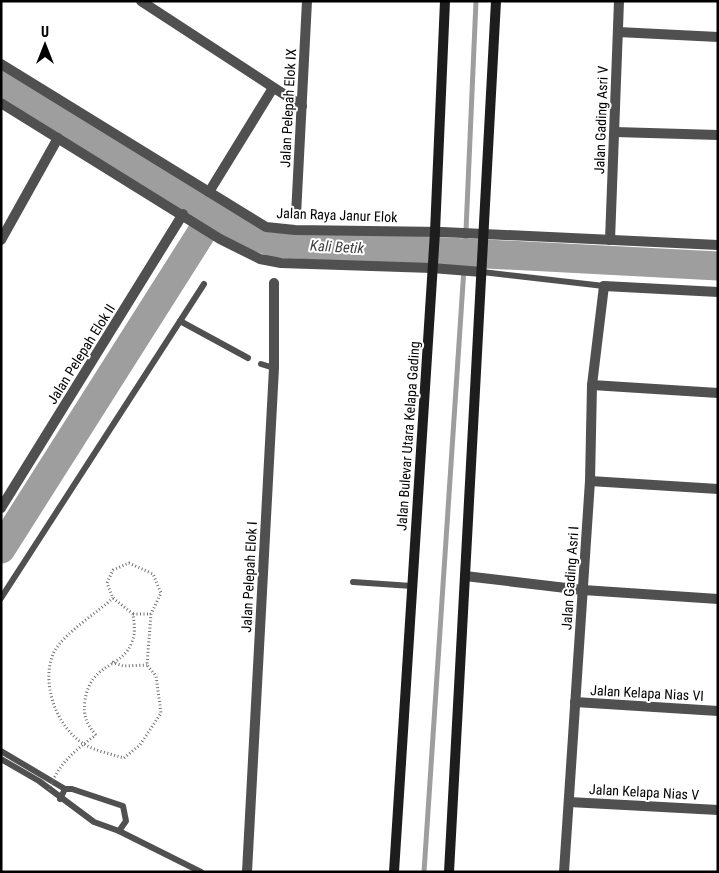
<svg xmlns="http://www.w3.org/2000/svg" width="719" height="873" viewBox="0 0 719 873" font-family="'Roboto Condensed',sans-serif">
<rect width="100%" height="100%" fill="#fff"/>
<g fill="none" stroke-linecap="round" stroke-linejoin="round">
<polyline stroke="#9e9e9e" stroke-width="5" points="424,872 465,253 476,1"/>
<g stroke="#9e9e9e" stroke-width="29">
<polyline points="1,80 243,232 275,243 718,266"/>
<polyline points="1,549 214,213"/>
</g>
<g stroke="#727272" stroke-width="3" stroke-dasharray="1 2.5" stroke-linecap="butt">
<polyline points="133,614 151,614"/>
<polyline points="112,662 123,666 147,665"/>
<path d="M96 735C86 723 83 716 85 700 91 662 122 669 132 642 136 633 134 623 133 614L113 598 107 583 113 570 129 563 153 574 161 593 151 614 147 665 156 676 161 713 140 745 124 758C111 754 95 751 84 744 56 727 40 682 54 652 64 633 97 613 113 598"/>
</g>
<g stroke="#505050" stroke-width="6">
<polyline points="482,272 604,286"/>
<polyline points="180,321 248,358"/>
<polyline points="261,364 274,368"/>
<polyline points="353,582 412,586"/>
<polyline points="1,598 204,284"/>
<polyline points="1,751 65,789"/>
<polyline points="1,759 39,781 94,822 119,831 201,872"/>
<polyline points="60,799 65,789 72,789 123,806 126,821 119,831"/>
</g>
<g stroke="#505050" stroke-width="10">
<polyline points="141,1 302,106"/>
<polyline points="618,32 718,37"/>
<polyline points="1,64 266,227 295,230 442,232 718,245"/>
<polyline points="1,103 220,239 260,259 281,263 432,268 482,272"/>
<polyline points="615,132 718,135"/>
<polyline points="209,192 273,88"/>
<polyline points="296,215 307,1"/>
<polyline points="1,240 58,138"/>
<polyline points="610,240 619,1"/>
<polyline points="592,385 718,393"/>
<polyline points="590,481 718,489"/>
<polyline points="1,508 183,214"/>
<polyline points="465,576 583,590 718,599"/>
<polyline points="575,702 718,711"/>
<polyline points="569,802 718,810"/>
<polyline points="247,872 274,368 274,283"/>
<polyline points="564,872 590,481 592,385 604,286 718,292"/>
</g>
<g stroke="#1d1d1d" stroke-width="10">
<polyline points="394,872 435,232 445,1"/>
<polyline points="449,872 496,1"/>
</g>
<path stroke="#727272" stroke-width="3" stroke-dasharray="1 2.5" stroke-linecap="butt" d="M49 790C58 764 74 751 96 735"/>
</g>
<g text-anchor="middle" stroke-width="4" stroke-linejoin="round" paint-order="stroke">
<g font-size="14" fill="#000" stroke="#fff">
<text transform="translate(288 108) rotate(-87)" y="5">Jalan Pelepah Elok IX</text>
<text transform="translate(601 120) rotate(-88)" y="5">Jalan Gading Asri V</text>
<text transform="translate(337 215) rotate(2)" y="5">Jalan Raya Janur Elok</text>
<text transform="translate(81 354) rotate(-58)" y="5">Jalan Pelepah Elok II</text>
<text transform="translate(408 436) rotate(-86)" y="5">Jalan Bulevar Utara Kelapa Gading</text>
<text transform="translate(249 577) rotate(-87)" y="5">Jalan Pelepah Elok I</text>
<text transform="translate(570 578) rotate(-86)" y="5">Jalan Gading Asri I</text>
<text transform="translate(647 693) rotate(3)" y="5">Jalan Kelapa Nias VI</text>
<text transform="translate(644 792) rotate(3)" y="5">Jalan Kelapa Nias V</text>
</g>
<g font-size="15" font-style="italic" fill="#3f3f3f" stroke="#fff">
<text transform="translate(337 247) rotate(3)" y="5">Kali Betik</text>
</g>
</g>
<rect width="719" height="873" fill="none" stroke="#000000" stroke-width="5"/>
<g transform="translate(45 45)" stroke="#ffffff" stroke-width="4" paint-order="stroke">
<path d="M0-4L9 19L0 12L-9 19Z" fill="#000000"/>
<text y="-8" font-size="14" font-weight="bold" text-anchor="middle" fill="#000000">U</text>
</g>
</svg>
